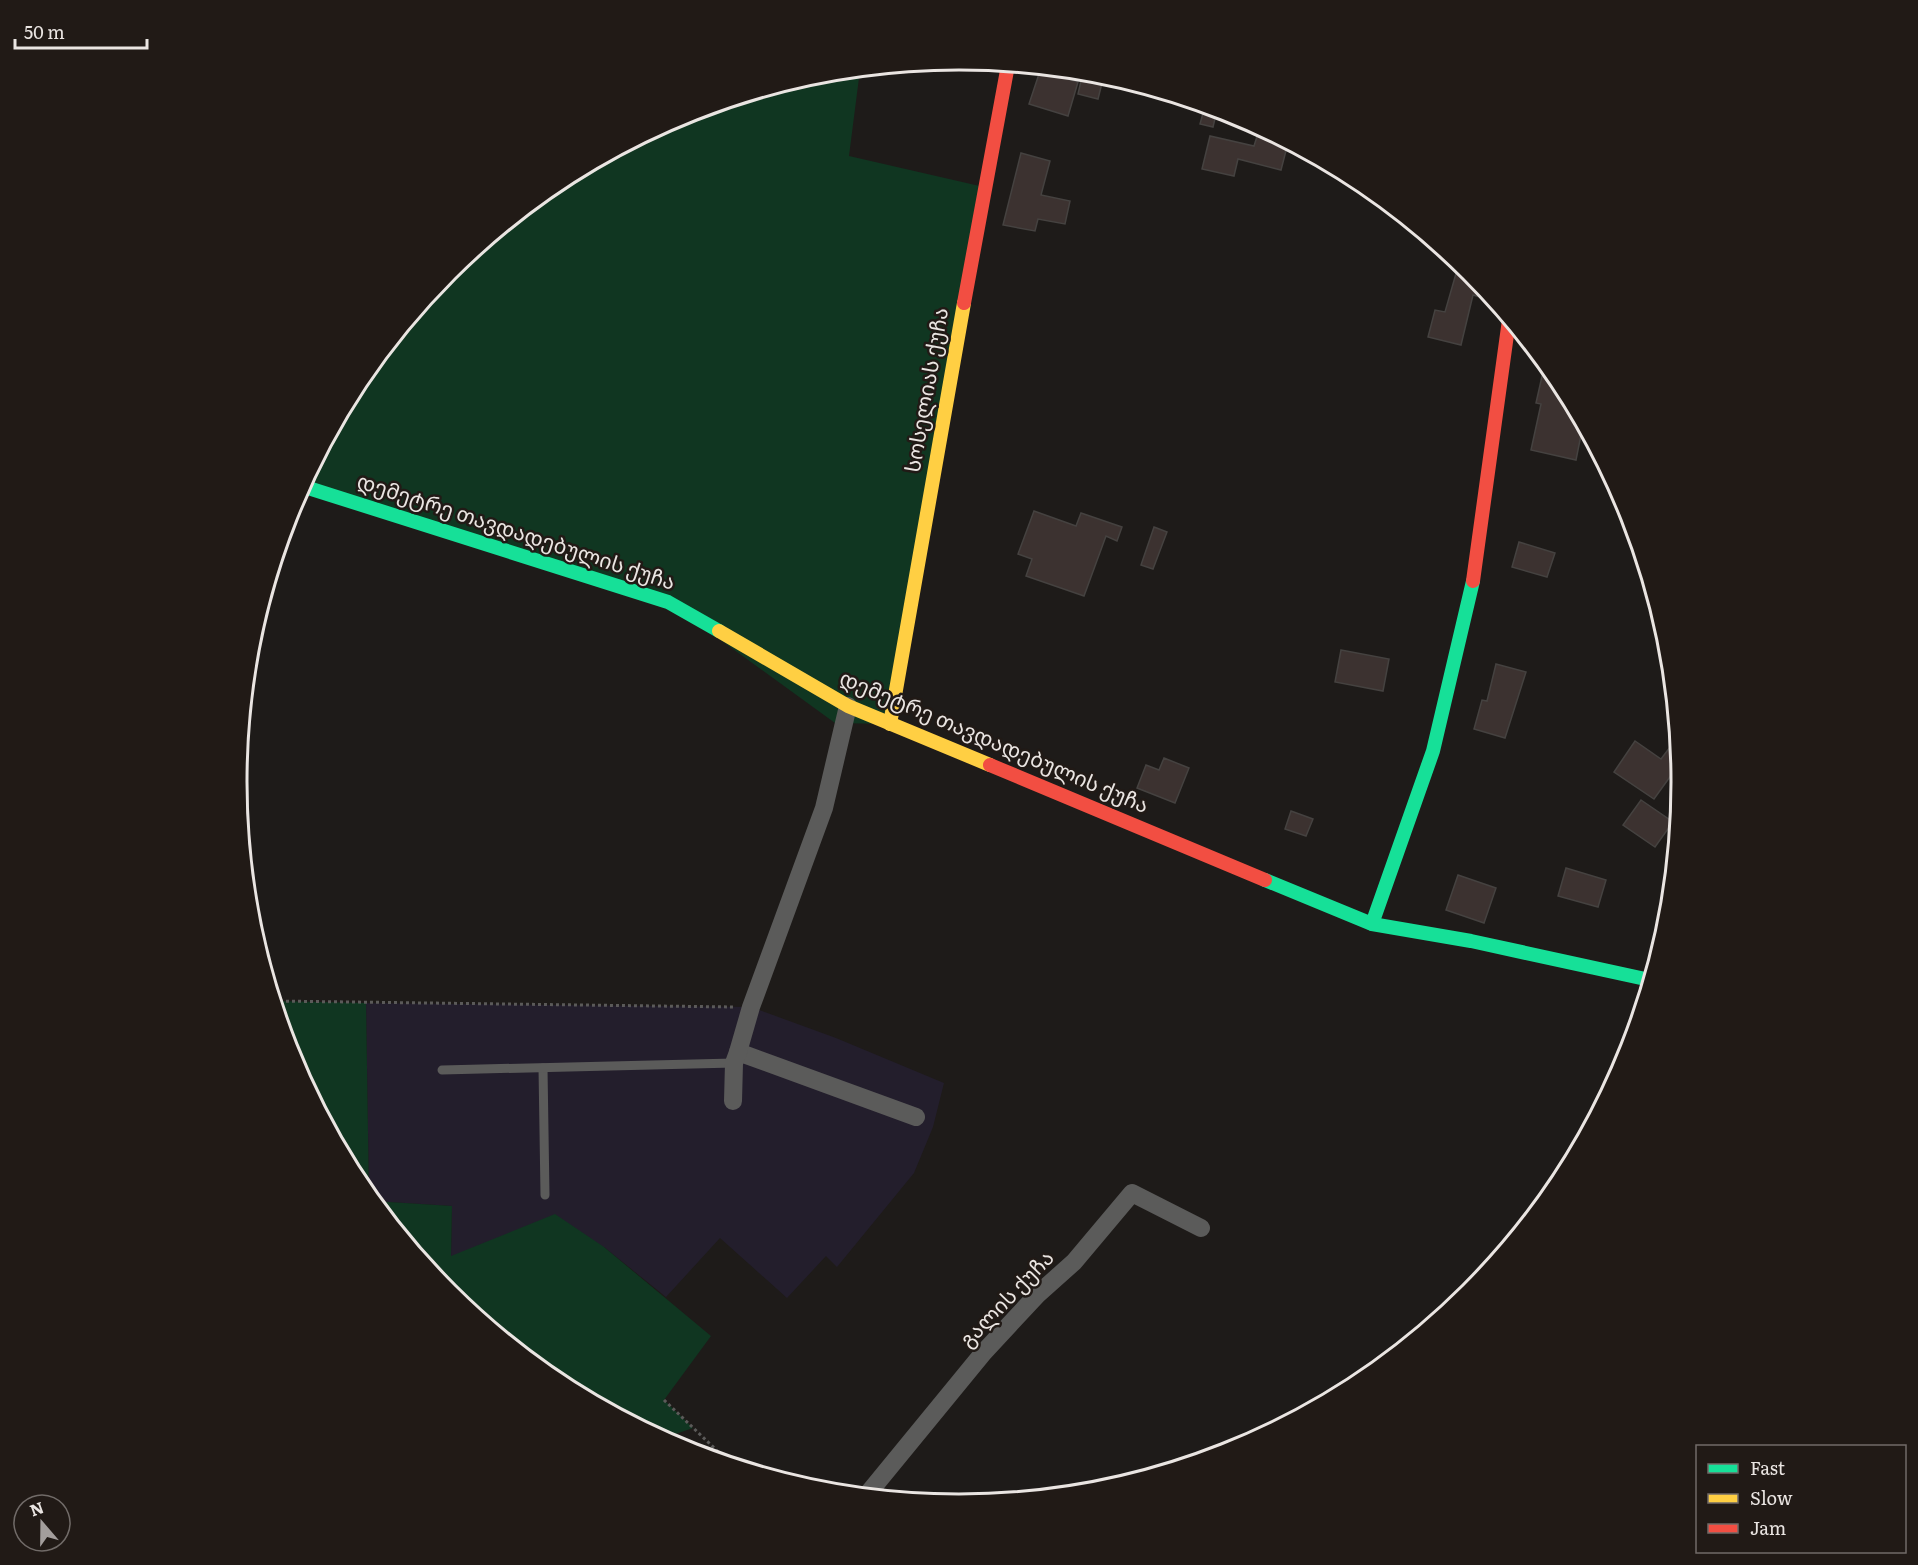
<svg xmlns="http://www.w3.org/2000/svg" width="1918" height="1565" viewBox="0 0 1918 1565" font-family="Literata,'Noto Sans Georgian',serif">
<rect width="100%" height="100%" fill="#1e1b19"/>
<polygon fill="#231e2c" points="366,1003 751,1007 836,1038 944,1083 933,1127 914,1173 837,1267 826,1256 787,1298 720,1238 666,1297 604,1247 451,1256 452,1206 373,1201 369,1197"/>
<g fill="#103621">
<polygon points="860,70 849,156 984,187 890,724 835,723 668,602 302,486 358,381 448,271 558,182 683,115 818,74"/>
<polygon points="274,1001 366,1003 369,1197 358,1184 291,1059"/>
<polygon points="373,1201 452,1206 451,1256 555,1214 604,1247 711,1336 664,1400 693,1428 661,1439 557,1383 448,1293"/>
</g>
<g fill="#3c3230" stroke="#454240" stroke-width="1.5">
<polygon points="1040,71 1078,82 1068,116 1029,104"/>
<polygon points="1083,72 1104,75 1098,99 1078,94"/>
<polygon points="1205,106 1217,110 1213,127 1200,124"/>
<polygon points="1259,130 1288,143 1281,170 1238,159 1234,176 1202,169 1210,136 1254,146"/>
<polygon points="1021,153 1050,161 1041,195 1070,201 1065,224 1038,219 1035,231 1003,225"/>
<polygon points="1459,263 1494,301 1473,295 1461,345 1428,337 1435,310 1445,312"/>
<polygon points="1545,363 1560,381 1583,425 1576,460 1531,450 1541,404 1536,403"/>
<polygon points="1034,511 1076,526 1081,513 1122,527 1117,541 1106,536 1084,596 1026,576 1032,559 1018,554"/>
<polygon points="1154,527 1167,532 1153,569 1141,565"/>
<polygon points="1519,542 1555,553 1547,577 1512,567"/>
<polygon points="1341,650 1389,659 1383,691 1335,682"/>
<polygon points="1496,664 1526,672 1505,738 1474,729 1482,700 1487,701"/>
<polygon points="1677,738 1680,763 1654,799 1614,772 1635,741 1661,759"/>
<polygon points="1164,758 1189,768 1175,803 1137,788 1146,765 1159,770"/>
<polygon points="1641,800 1673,822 1655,847 1623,825"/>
<polygon points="1291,811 1313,819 1306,836 1285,829"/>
<polygon points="1566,868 1606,880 1598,907 1558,896"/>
<polygon points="1458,875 1496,888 1484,923 1446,910"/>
</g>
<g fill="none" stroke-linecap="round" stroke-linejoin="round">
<g stroke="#5b5a59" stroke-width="3" stroke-dasharray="3 3" stroke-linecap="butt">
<polyline points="274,1001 734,1007"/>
<polyline points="664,1400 732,1465"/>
</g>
<g stroke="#5b5b5a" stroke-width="9">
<polyline points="543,1068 545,1195"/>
<polyline points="442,1070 734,1063"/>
</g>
<g stroke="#5b5b5a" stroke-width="18">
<polyline points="738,1052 916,1117"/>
<polyline points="733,1101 734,1063 738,1052 751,1007 824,808 848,706"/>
<polyline points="866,1496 984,1352 1037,1295 1074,1262 1132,1193 1201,1228"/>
</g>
<g stroke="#16e098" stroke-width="14">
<polyline points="302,486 668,602 719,631"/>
<polyline points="1265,880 1372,924 1471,941 1650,980"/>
<polyline points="1372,924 1433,751 1473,581"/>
</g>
<g stroke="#ffcf43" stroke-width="14">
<polyline points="719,631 848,706 990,765"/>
<polyline points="890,724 964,303"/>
</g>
<g stroke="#f24e42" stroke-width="14">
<polyline points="964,303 1008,65"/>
<polyline points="1473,581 1509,320"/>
<polyline points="990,765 1265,880"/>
</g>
</g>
<g text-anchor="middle" stroke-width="5" stroke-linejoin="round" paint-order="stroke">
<g font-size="21" fill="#eae5e2" stroke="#211a16">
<text transform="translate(927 390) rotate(-80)" y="7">სოსელიას ქუჩა</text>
<text transform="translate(516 532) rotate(18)" y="7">დემეტრე თავდადებულის ქუჩა</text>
<text transform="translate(994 742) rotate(23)" y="7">დემეტრე თავდადებულის ქუჩა</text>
<text transform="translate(1007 1299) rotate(-46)" y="7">გალის ქუჩა</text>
</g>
</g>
<path d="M0 0H1918V1565H0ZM247 782a712 712 0 1 1 1424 0a712 712 0 1 1-1424 0Z" fill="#211a16" fill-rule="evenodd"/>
<path fill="none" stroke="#eae5e2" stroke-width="3" d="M247 782a712 712 0 1 1 1424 0a712 712 0 1 1-1424 0Z"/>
<rect x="1696" y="1445" width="210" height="108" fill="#211a16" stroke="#716b68" stroke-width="1.5"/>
<rect x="1708" y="1464" width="30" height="9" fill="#16e098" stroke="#716b68" stroke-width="1.5"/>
<text x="1750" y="1475" font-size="18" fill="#eae5e2">Fast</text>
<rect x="1708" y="1494" width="30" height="9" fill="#ffcf43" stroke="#716b68" stroke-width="1.5"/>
<text x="1750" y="1505" font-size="18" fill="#eae5e2">Slow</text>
<rect x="1708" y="1524" width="30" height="9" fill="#f24e42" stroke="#716b68" stroke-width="1.5"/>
<text x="1750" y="1535" font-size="18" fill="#eae5e2">Jam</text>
<g transform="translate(42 1523) rotate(340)"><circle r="28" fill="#211a16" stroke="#716b68" stroke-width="1.5"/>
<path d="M0-4.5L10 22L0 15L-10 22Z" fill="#a39e9c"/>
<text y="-9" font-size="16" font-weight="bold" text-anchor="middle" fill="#eae5e2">N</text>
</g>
<path d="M15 39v9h132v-9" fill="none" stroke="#eae5e2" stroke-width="3"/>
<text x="24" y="39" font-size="18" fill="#eae5e2" stroke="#211a16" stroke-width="4.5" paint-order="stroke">50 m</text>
</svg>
